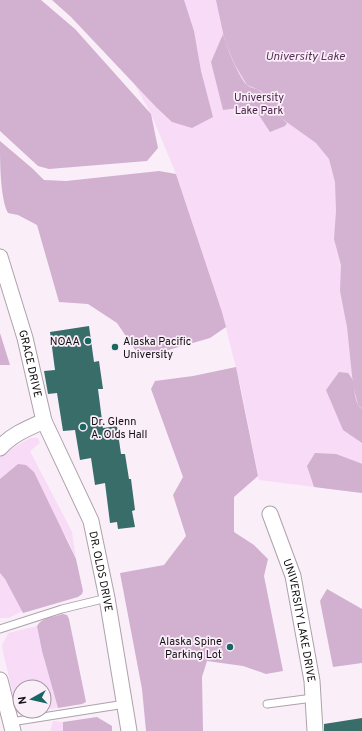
<svg xmlns="http://www.w3.org/2000/svg" width="362" height="731" viewBox="0 0 362 731" font-family="Overpass,sans-serif">
<rect width="100%" height="100%" fill="#faeff9"/>
<g fill="#f8dbf6">
<polygon points="88,0 362,0 362,493 259,480 241,388 222,312 176,174 151,114"/>
<polygon points="30,438 38,438 40,443 30,451 72,532 76,559 68,540 18,464 0,479 0,456 2,454"/>
<polygon points="0,573 5,579 22,611 9,618 0,618"/>
<polygon points="37,626 42,651 58,708 44,710 44,687 20,687 20,709 16,707 3,652 2,646 8,633"/>
<polygon points="53,721 63,722 63,731 50,731"/>
</g>
<g fill="#d2b0d0">
<polygon points="0,0 41,0 75,29 151,114 158,148 147,161 49,169 38,166 0,131"/>
<polygon points="52,0 184,0 194,31 201,71 213,117 192,128 172,122 156,107 71,17"/>
<path d="M223 34C225 44 240 80 247 85 251 89 258 88 261 92 271 101 275 114 287 123L285 126 270 132 253 106 223 110 211 62Z"/>
<path d="M0 141 33 169 44 180 66 181 159 171 176 174 222 312 226 327 210 338 165 351 138 354 117 323 88 304 59 302 37 225 18 215 8 213C0 198 0 160 0 141Z"/>
<polygon points="0,333 10,365 0,365"/>
<polygon points="236,367 258,476 234,497 234,532 254,545 268,559 264,576 283,671 266,674 243,666 207,661 202,677 203,731 146,731 142,689 120,573 164,565 186,536 173,495 183,477 151,389 155,381 193,376"/>
<path d="M339 372 348 373C350 376 352 378 353 381 355 390 354 404 362 409V443L343 430 326 390Z"/>
<polygon points="315,453 336,454 360,463 362,464 362,493 314,487 307,466"/>
<polygon points="18,464 26,465 34,472 76,559 83,591 82,594 78,597 23,613 5,579 0,573 0,479"/>
<polygon points="327,589 362,609 362,663 333,667 320,601"/>
<path d="M63 614 67 615 69 619 86 702 82 704 58 708 42 651 37 626C42 617 54 617 63 614Z"/>
<polygon points="97,717 112,726 112,731 63,731 63,722"/>
</g>
<polygon fill="#d4b3d2" points="216,0 362,0 362,409 358,405 353,385 347,327 340,291 341,265 334,239 336,211 335,182 329,159 316,143 281,118 261,91 247,85 235,65 225,42"/>
<g fill="#386d6a">
<polygon points="89,326 94,362 99,361 103,389 98,389 103,428 117,426 121,454 125,454 129,479 131,479 135,510 132,511 135,527 118,529 117,522 110,523 105,483 95,485 91,458 80,460 75,430 63,431 57,393 48,394 44,371 55,370 50,332"/>
<polygon points="362,718 362,731 324,731 324,724"/>
</g>
<g fill="none" stroke-linecap="round" stroke-linejoin="round">
<defs>
<g id="lane">
<polyline points="0,629 62,609 107,598"/>
<polyline points="267,704 313,698"/>
<polyline points="11,722 125,704"/>
</g>
<g id="street">
<path id="s1" d="M0 257 25 338 44 421C28 428 11 435 0 448"/>
<path id="s2" d="M44 421 91 521 107 598 129 731"/>
<path id="s3" d="M270 514 293 576 312 681 315 731"/>
<polyline points="0,680 13,731"/>
</g>
</defs>
<use href="#lane" stroke="#aca2ab" stroke-width="9"/>
<use href="#street" stroke="#aca2ab" stroke-width="17"/>
<use href="#lane" stroke="#fff" stroke-width="7"/>
<use href="#street" stroke="#fff" stroke-width="15"/>
</g>
<g fill="#196663" stroke="#faeff9" stroke-width="1.5">
<circle cx="88" cy="341" r="4"/>
<circle cx="115" cy="347" r="4"/>
<circle cx="83" cy="427" r="4"/>
<circle cx="230" cy="647" r="4"/>
</g>
<g text-anchor="middle" stroke-width="3.5" stroke-linejoin="round" paint-order="stroke">
<g font-size="11" fill="#4b224b" stroke="#faeff9">
<text x="259" y="101">University<tspan x="259" dy="13">Lake Park</tspan></text>
</g>
<g font-size="11" fill="#120e11" stroke="#faeff9" text-anchor="end">
<text x="80" y="345">NOAA</text>
<text x="123" y="345" text-anchor="start">Alaska Pacific<tspan x="123" dy="13">University</tspan></text>
<text x="91" y="425" text-anchor="start">Dr. Glenn<tspan x="91" dy="13">A. Olds Hall</tspan></text>
<text x="222" y="645">Alaska Spine<tspan x="222" dy="13">Parking Lot</tspan></text>
</g>
<g font-size="11" fill="#120e11" stroke="#faeff9">
<text dy="4" stroke="none"><textPath href="#s1" startOffset="111">GRACE DRIVE</textPath></text>
<text dy="4" stroke="none"><textPath href="#s2" startOffset="162">DR. OLDS DRIVE</textPath></text>
<text dy="4" stroke="none"><textPath href="#s3" startOffset="111">UNIVERSITY LAKE DRIVE</textPath></text>
</g>
<g font-size="12" font-style="italic" fill="#5b305a" stroke="#faeff9">
<text x="305" y="60">University Lake</text>
</g>
</g>
<g transform="translate(32 699) rotate(262)"><circle r="19" fill="#faeff9" stroke="#9d959c"/>
<path d="M0-3L7 15L0 10L-7 15Z" fill="#196663"/>
<text y="-6" font-size="11" font-weight="bold" text-anchor="middle" fill="#120e11">N</text>
</g>
</svg>
